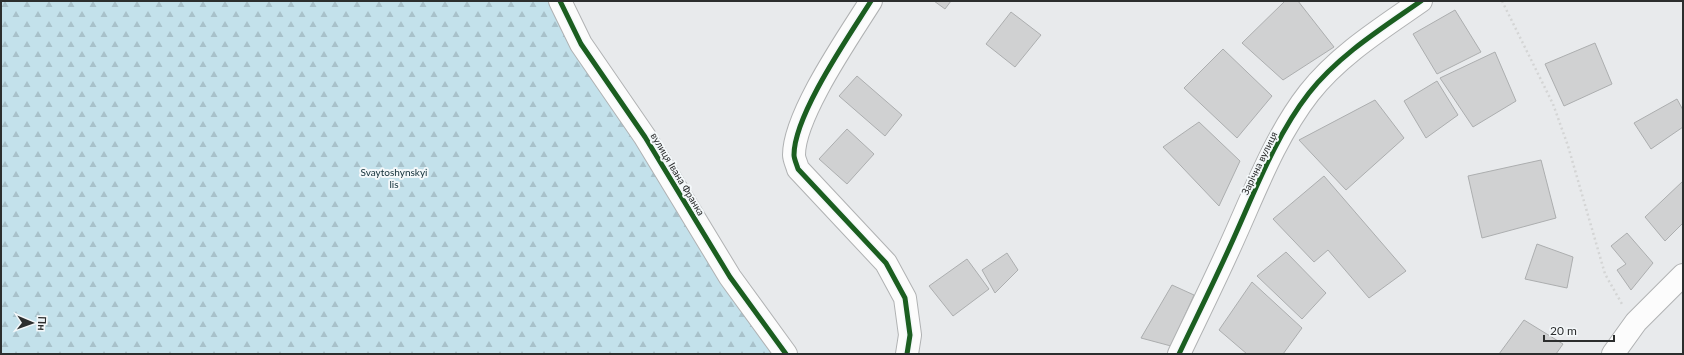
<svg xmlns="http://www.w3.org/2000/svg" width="1684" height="355" viewBox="0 0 1684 355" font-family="Lato,sans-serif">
<defs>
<pattern id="forest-firs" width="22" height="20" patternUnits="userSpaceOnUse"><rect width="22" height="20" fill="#c3e1eb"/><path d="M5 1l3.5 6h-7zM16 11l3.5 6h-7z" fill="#a8c1ca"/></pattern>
</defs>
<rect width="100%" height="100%" fill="#e8eaec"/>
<polygon fill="url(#forest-firs)" points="1,1 560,1 786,354 1,354"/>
<g fill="#d0d1d2" stroke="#acaeaf">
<polygon points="934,1 951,1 945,9"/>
<polygon points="1285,1 1298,1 1334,47 1283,80 1242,43"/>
<polygon points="1455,10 1481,52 1437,74 1413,34"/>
<polygon points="1011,12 1041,35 1015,67 986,44"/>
<polygon points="1595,43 1612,84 1564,106 1545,64"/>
<polygon points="1223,49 1272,96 1237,138 1184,88"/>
<polygon points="1495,52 1516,101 1473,127 1440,78"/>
<polygon points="857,76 902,115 885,136 839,96"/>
<polygon points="1437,81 1458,115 1426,138 1404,101"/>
<polygon points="1677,99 1683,110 1683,127 1651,149 1634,123"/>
<polygon points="1375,100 1404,138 1346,190 1299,140"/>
<polygon points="1199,122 1240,161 1219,206 1163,147"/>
<polygon points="847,129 874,154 847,184 819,159"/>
<polygon points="1541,160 1556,218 1482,238 1468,176"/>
<polygon points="1324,176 1406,271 1369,298 1328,250 1314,262 1273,219"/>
<polygon points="1683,181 1683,223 1665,241 1645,217"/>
<polygon points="1627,233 1653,263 1631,290 1617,270 1626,264 1611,246"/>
<polygon points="1537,244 1573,257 1567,288 1525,279"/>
<polygon points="1286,252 1326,293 1302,319 1257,276"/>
<polygon points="1007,253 1018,270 995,293 982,270"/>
<polygon points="967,259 989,289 953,316 929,286"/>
<polygon points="1252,282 1302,328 1283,354 1247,354 1219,330"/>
<polygon points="1172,285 1194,295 1171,346 1141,338"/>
<polygon points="1524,320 1563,344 1556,354 1499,354"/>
</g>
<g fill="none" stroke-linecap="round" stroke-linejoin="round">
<defs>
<g id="minor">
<polyline points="560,1 581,44 645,137 730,277 786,354"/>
<path d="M871 1C849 36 794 115 794 155 794 159 797 165 798 169L886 263 905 298 910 335 907 354"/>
<path d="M1179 354C1198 314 1218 274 1236 233 1257 186 1277 134 1309 93 1339 55 1381 29 1421 1"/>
<polyline points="1613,354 1636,322 1683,275"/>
</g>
</defs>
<use href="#minor" stroke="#b0b2b3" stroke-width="24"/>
<polyline stroke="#d4d5d5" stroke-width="2.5" stroke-dasharray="2 3" stroke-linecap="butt" points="1502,1 1553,104 1568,146 1605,274 1622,304"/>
<use href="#minor" stroke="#fcfcfc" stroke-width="22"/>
<defs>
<g id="cycleway">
<polyline points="560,1 581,44 645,137 730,277 786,354"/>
<path d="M871 1C849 36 794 115 794 155 794 159 797 165 798 169L886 263 905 298 910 335 907 354"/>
<path d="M1179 354C1198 314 1218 274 1236 233 1257 186 1277 134 1309 93 1339 55 1381 29 1421 1"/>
</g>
</defs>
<use href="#cycleway" stroke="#f4f8fa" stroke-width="8"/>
<use href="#cycleway" stroke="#1b5e20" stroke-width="5"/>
</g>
<g text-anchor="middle" stroke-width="4" stroke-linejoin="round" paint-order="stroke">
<g font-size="10" fill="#2c2e2e" stroke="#f4f8fa">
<text transform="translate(1259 163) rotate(-64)" y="4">Зарічна вулиця</text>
<text transform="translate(678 174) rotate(59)" y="4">вулиця Івана Франка</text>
</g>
<g font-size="10" fill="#102e37" stroke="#f4f8fa">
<text x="394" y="176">Svaytoshynskyi<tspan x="394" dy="12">lis</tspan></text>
</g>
</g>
<rect width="1684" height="355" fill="none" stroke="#2c2e2e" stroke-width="4"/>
<g transform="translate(32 323) rotate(92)" stroke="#f4f8fa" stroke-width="3" paint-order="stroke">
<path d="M0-3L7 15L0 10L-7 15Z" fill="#2c2e2e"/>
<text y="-6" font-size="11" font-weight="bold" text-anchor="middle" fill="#2c2e2e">Пн</text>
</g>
<path d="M1544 335v6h70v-6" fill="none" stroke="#2c2e2e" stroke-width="2"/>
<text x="1550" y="335" font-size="12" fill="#2c2e2e" stroke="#f4f8fa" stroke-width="3" paint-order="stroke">20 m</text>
</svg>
